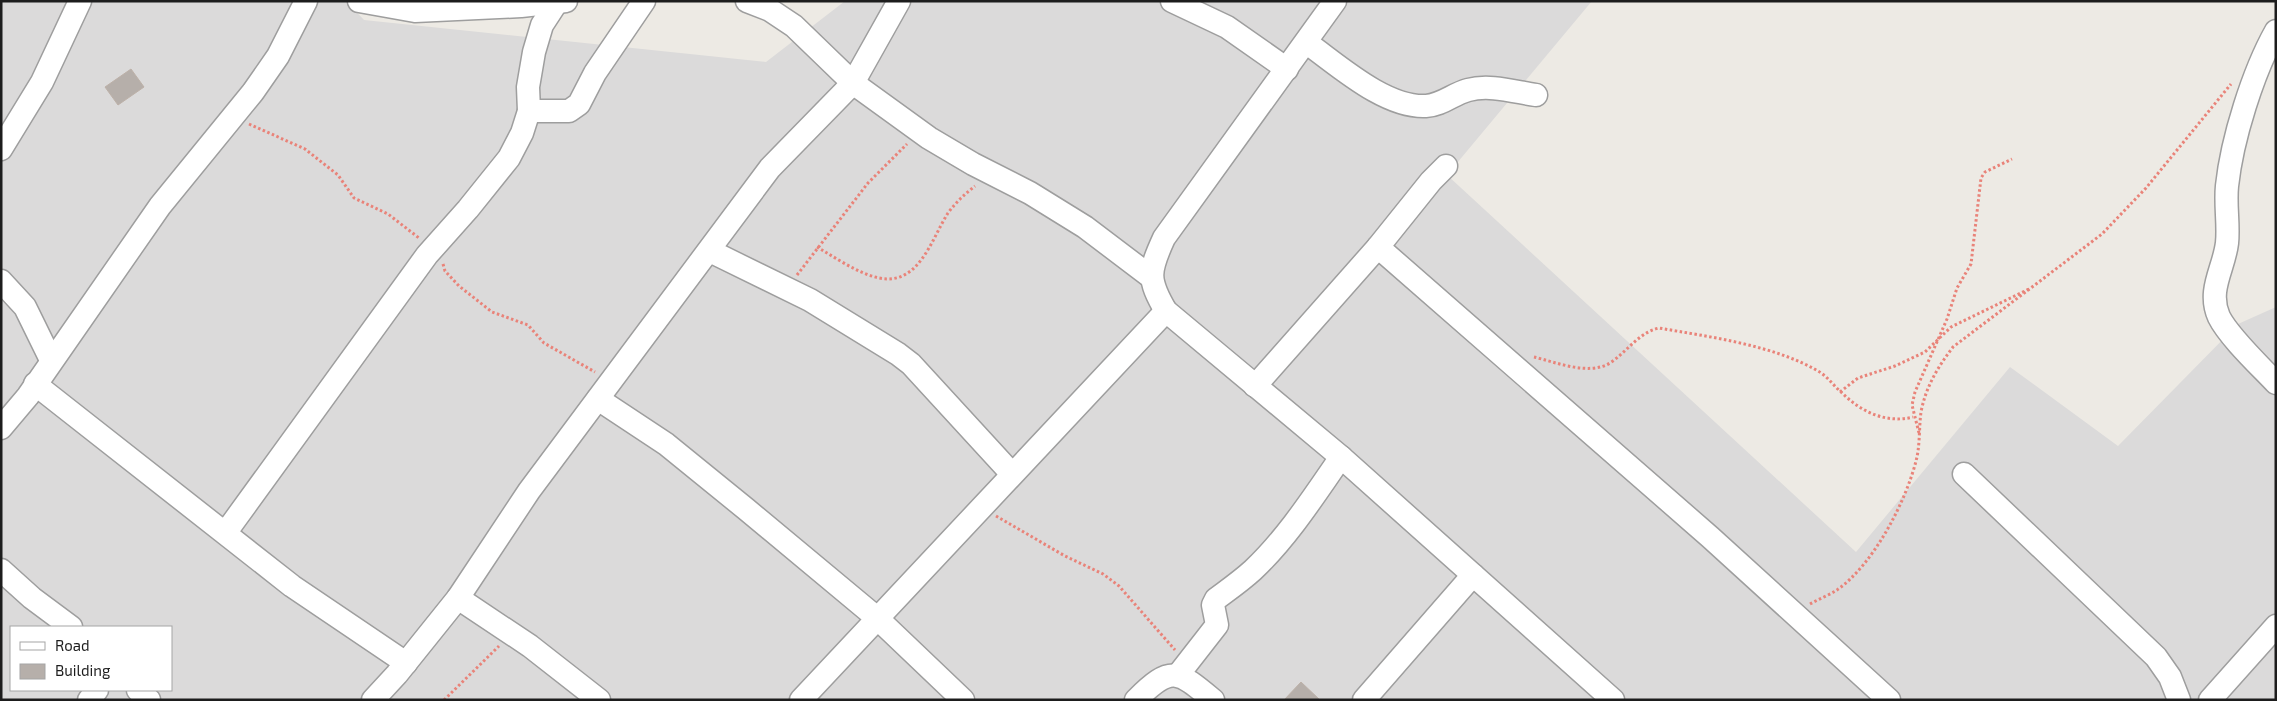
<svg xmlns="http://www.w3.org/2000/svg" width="2277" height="701" viewBox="0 0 2277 701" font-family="'Exo 2',sans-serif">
<rect width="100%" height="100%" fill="#edeae4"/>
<path fill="#dbdada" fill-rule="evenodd" d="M1 1H346L364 20 766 62 845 1H1592L1447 175 1856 552 2010 367 2118 446 2238 324 2276 307V700H1ZM11 627H171V690H11Z"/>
<g fill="#b6afaa" stroke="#bdb1a8">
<polygon points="131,69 144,87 118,105 105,87"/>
<polygon points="1301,682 1320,700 1284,700"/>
</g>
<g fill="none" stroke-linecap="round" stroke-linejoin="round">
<defs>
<g id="minor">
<polyline points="359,1 415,11 521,6 566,1"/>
<polyline points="747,1 770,10 794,26 853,83 929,138 973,164 1030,193 1085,227 1151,277"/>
<polyline points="1172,1 1227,27 1287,69"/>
<path d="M1335 1 1164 238C1149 271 1147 279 1166 311L1341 457 1613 700"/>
<path d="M2276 31C2253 72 2232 139 2227 186 2225 205 2229 225 2227 243 2224 269 2207 290 2219 317 2229 337 2260 366 2276 383"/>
<path d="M1307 43C1338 65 1385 108 1426 106 1442 105 1453 94 1468 90 1490 84 1515 92 1536 95"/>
<polyline points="529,111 569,111 579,104 595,73 644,1"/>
<polyline points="1,149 42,82 80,1"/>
<polyline points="1378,247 1710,537 1889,700"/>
<polyline points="710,251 810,300 898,354 911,364 1012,474"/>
<polyline points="1,281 25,307 51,360"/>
<polyline points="35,384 292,586 406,663"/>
<polyline points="1255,386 1378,247 1431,181 1446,166"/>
<polyline points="598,399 666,444 746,509 877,618 963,700"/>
<polyline points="1,428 28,396 160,206 253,92 278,56 306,1"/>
<polyline points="1964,474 2156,657 2170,677 2179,700"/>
<polyline points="226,532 427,255 468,209 509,158 522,133 529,111 528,87 534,52 542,25 557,2"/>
<polyline points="1,570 32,598 71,627"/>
<polyline points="458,598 530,646 599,700"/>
<path d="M1178 675 1217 625 1213 605 1216 599C1228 590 1241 581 1253 570 1287 538 1314 496 1341 457"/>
<polyline points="138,690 149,700"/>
<polyline points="89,700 97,690"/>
<polyline points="373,700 397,674 458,598 529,491 770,168 853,83 899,1"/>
<polyline points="801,700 1166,311"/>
<path d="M1136 700C1171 665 1177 670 1213 700"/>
<polyline points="1364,700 1473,575"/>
<polyline points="2210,700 2276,626"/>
</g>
</defs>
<use href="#minor" stroke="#9e9e9e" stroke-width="25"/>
<g stroke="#e98379" stroke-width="3" stroke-dasharray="2.5 2.5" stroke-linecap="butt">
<polyline points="249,124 305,149 338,175 354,198 388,214 419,238"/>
<path d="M817 247C836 258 857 273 879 278 919 286 931 240 948 213 956 202 965 194 975 186"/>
<polyline points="443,264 445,271 459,286 492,312 528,325 544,343 595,372"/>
<polyline points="797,275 868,183 907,144"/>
<path d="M1534 357C1555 362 1589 376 1610 363 1628 351 1638 333 1659 328 1710 337 1773 345 1818 371 1827 376 1833 385 1841 392 1860 411 1885 424 1913 417"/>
<polyline points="1840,392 1858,378 1895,366 1925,352 1951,327 2029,289"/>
<polyline points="1919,433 1912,405 1915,392 1947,319 1957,288 1971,264 1981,178 1985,172 2012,159"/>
<polyline points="996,516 1065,556 1103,574 1119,586 1175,650"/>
<path d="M1810 604C1819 599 1829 595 1837 590 1874 564 1907 500 1917 457 1920 442 1919 427 1921 412 1926 386 1938 367 1953 347L2102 234 2146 188 2231 84"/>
<polyline points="444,700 499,646"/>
</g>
<use href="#minor" stroke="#fff" stroke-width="22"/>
</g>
<rect width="2277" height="701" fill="none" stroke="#1d1d1d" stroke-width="5"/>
<rect x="10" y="626" width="162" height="65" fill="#ffffff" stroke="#a5a5a5"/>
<rect x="20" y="642" width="25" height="8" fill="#ffffff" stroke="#a5a5a5"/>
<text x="55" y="651" font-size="15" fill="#1d1d1d">Road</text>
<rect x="20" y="664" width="25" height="15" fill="#b6afaa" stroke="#a5a5a5"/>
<text x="55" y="676" font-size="15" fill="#1d1d1d">Building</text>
</svg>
